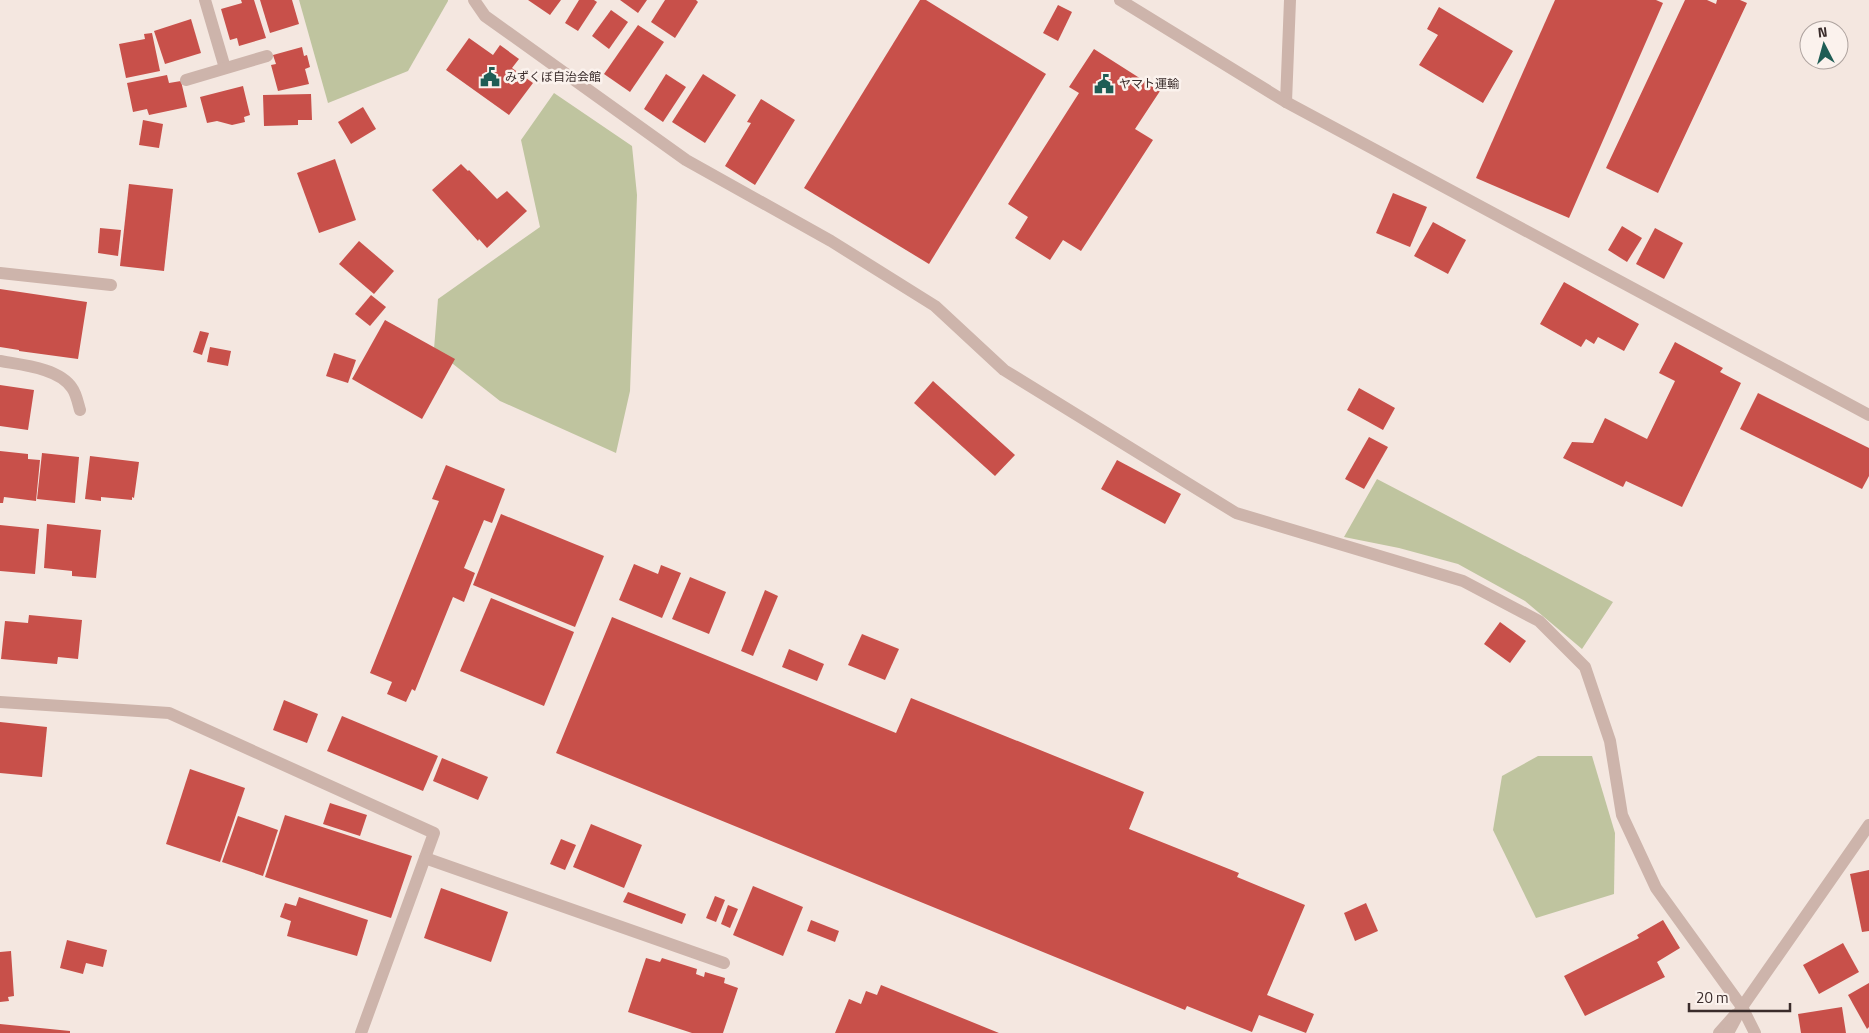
<svg xmlns="http://www.w3.org/2000/svg" width="1869" height="1033" viewBox="0 0 1869 1033" font-family="'Titillium Web','Noto Sans JP',sans-serif">
<rect width="100%" height="100%" fill="#f4e7e0"/>
<g fill="#bfc49f">
<polygon points="299,0 448,0 448,1 408,71 328,103"/>
<polygon points="554,93 632,146 637,195 630,391 616,453 500,401 434,349 438,299 540,227 521,140"/>
<polygon points="1377,479 1613,602 1582,649 1525,601 1458,564 1399,548 1344,537"/>
<polygon points="1538,756 1592,756 1615,833 1614,894 1536,918 1493,830 1502,776"/>
</g>
<g fill="#c8504a">
<polygon points="241,0 254,0 266,38 239,46 237,38 230,40 221,9 242,3"/>
<polygon points="260,0 292,0 299,24 270,33"/>
<polygon points="528,0 561,0 550,15"/>
<polygon points="579,0 594,0 597,2 578,31 565,23"/>
<polygon points="620,0 647,0 638,13"/>
<polygon points="665,0 696,0 698,2 675,38 651,22"/>
<polygon points="920,0 926,0 1046,74 929,264 804,188"/>
<polygon points="1555,0 1656,0 1663,3 1569,218 1476,178"/>
<polygon points="1685,0 1707,0 1716,4 1717,0 1740,0 1747,3 1658,193 1606,168"/>
<polygon points="1058,5 1072,12 1058,41 1043,33"/>
<polygon points="1439,7 1513,51 1483,103 1419,65 1438,35 1427,29"/>
<polygon points="611,10 628,22 609,49 592,36"/>
<polygon points="191,19 201,53 165,64 154,31"/>
<polygon points="638,25 664,42 630,92 604,74"/>
<polygon points="152,33 160,71 126,78 119,44 145,39 144,34"/>
<polygon points="469,38 493,55 500,45 519,59 512,68 533,83 509,115 446,70"/>
<polygon points="302,47 304,56 307,55 310,67 305,69 309,84 278,91 271,65 276,64 273,55"/>
<polygon points="1094,49 1160,91 1135,129 1153,140 1081,251 1063,240 1050,260 1015,238 1028,217 1008,204 1079,93 1069,87"/>
<polygon points="666,74 686,87 663,122 644,109"/>
<polygon points="703,74 736,95 705,143 672,122"/>
<polygon points="167,75 169,83 181,81 187,107 149,115 147,109 133,112 127,83"/>
<polygon points="243,86 250,115 244,117 245,122 232,125 217,121 207,123 200,97"/>
<polygon points="311,94 312,120 298,120 298,125 264,126 263,95"/>
<polygon points="761,99 795,120 755,185 725,166 751,123 747,122"/>
<polygon points="363,107 376,129 351,144 338,122"/>
<polygon points="143,120 163,124 159,148 139,145"/>
<polygon points="335,159 356,220 319,233 297,173"/>
<polygon points="461,164 468,171 469,170 497,199 507,191 527,211 487,248 479,239 478,241 432,190"/>
<polygon points="129,184 173,189 164,271 120,266"/>
<polygon points="1393,193 1427,207 1410,247 1376,233"/>
<polygon points="1433,222 1466,240 1448,274 1414,256"/>
<polygon points="1622,226 1642,238 1627,262 1608,250"/>
<polygon points="100,228 121,230 118,256 98,253"/>
<polygon points="1655,228 1683,243 1664,279 1636,264"/>
<polygon points="359,241 394,271 374,294 339,264"/>
<polygon points="1564,282 1639,324 1624,351 1598,337 1594,344 1586,339 1581,347 1540,324"/>
<polygon points="0,289 87,302 78,359 19,351 19,350 0,347"/>
<polygon points="371,295 386,307 370,326 355,314"/>
<polygon points="385,320 455,359 422,419 352,379"/>
<polygon points="200,331 209,333 202,355 193,352"/>
<polygon points="1675,342 1723,368 1720,372 1741,383 1682,507 1626,481 1623,487 1563,458 1572,442 1593,443 1605,418 1647,439 1675,381 1659,373"/>
<polygon points="210,347 231,351 228,366 207,362"/>
<polygon points="334,353 356,360 348,383 326,376"/>
<polygon points="933,381 1015,455 995,476 914,403"/>
<polygon points="0,385 34,390 28,430 0,426"/>
<polygon points="1359,388 1395,408 1383,430 1347,410"/>
<polygon points="1758,393 1869,448 1869,476 1862,489 1740,429"/>
<polygon points="1369,437 1388,447 1364,489 1345,479"/>
<polygon points="0,451 28,454 28,459 40,460 36,501 4,497 3,503 0,503"/>
<polygon points="42,453 79,457 75,503 37,499"/>
<polygon points="90,456 139,462 134,498 132,497 132,500 101,497 101,501 85,499"/>
<polygon points="1117,460 1181,494 1165,524 1101,489"/>
<polygon points="446,465 505,489 492,523 484,520 464,568 475,573 464,602 453,597 415,691 412,689 406,702 387,694 392,682 370,673 439,501 432,499"/>
<polygon points="501,514 604,556 575,627 473,585"/>
<polygon points="47,524 101,530 96,578 72,576 72,571 44,568"/>
<polygon points="0,525 39,529 35,574 0,571"/>
<polygon points="634,564 658,574 661,565 681,573 662,618 619,600"/>
<polygon points="690,577 726,592 709,634 672,619"/>
<polygon points="765,590 778,596 753,656 741,651"/>
<polygon points="491,598 574,632 544,706 460,671"/>
<polygon points="29,615 82,620 78,659 58,657 57,664 1,659 5,621 28,623"/>
<polygon points="612,617 896,733 911,698 1144,792 1129,829 1239,873 1237,877 1305,905 1267,995 1314,1014 1306,1033 1259,1015 1252,1032 1187,1006 1185,1010 556,753"/>
<polygon points="1500,622 1526,641 1510,663 1484,644"/>
<polygon points="862,634 899,649 885,680 848,665"/>
<polygon points="789,649 824,664 817,681 782,667"/>
<polygon points="284,700 318,714 307,743 273,730"/>
<polygon points="342,716 438,756 423,791 327,751"/>
<polygon points="0,722 47,727 42,777 0,773"/>
<polygon points="442,758 488,777 478,800 433,781"/>
<polygon points="190,769 245,788 220,862 166,844"/>
<polygon points="330,803 367,815 360,836 323,824"/>
<polygon points="285,815 412,856 391,918 265,877"/>
<polygon points="238,816 278,830 263,876 222,862"/>
<polygon points="591,824 642,845 624,888 573,867"/>
<polygon points="561,839 576,845 565,870 550,864"/>
<polygon points="1869,870 1869,931 1862,932 1850,874"/>
<polygon points="753,886 803,907 783,956 733,935"/>
<polygon points="441,888 508,912 491,962 424,938"/>
<polygon points="628,892 686,914 682,924 623,902"/>
<polygon points="715,896 725,900 716,922 706,918"/>
<polygon points="299,897 368,920 357,956 287,936 291,921 280,917 285,903 296,906"/>
<polygon points="1366,903 1378,931 1355,941 1344,913"/>
<polygon points="728,905 738,909 730,928 721,924"/>
<polygon points="811,920 839,931 835,942 807,931"/>
<polygon points="1663,920 1680,948 1657,962 1665,977 1585,1016 1564,976 1639,938 1637,935"/>
<polygon points="67,940 107,950 103,967 86,963 83,974 60,968"/>
<polygon points="1843,943 1859,972 1819,994 1803,965"/>
<polygon points="11,951 14,996 8,997 9,1001 0,1002 0,952"/>
<polygon points="646,958 660,962 662,958 697,969 696,974 704,977 705,972 725,978 724,983 738,988 723,1033 692,1033 628,1012"/>
<polygon points="1869,983 1869,1027 1867,1029 1848,995"/>
<polygon points="881,985 999,1033 835,1033 849,999 861,1004 866,991 877,995"/>
<polygon points="1842,1007 1846,1033 1801,1033 1798,1014"/>
<polygon points="0,1024 70,1031 70,1033 0,1033"/>
</g>
<g fill="none" stroke-linecap="round" stroke-linejoin="round">
<g stroke="#cdb4ab" stroke-width="12">
<polyline points="1286,102 1290,0"/>
<polyline points="0,273 111,285"/>
<path d="M0 361C22 365 59 368 72 388 76 393 78 403 80 410"/>
<polyline points="1719,1033 1735,1015"/>
</g>
<g stroke="#cdb4ab" stroke-width="12">
<polyline points="205,0 225,68"/>
<polyline points="474,0 485,16 686,160 831,241 935,306 1004,370 1236,513 1463,581 1539,621 1585,667 1610,741 1622,815 1656,888 1742,1007 1755,1033"/>
<polyline points="186,80 267,56"/>
<polyline points="0,702 169,713 434,833 361,1033"/>
<polyline points="425,858 724,963"/>
<polyline points="1728,1033 1742,1007 1869,825"/>
</g>
<polyline stroke="#cdb4ab" stroke-width="12" points="1120,0 1286,102 1869,415"/>
</g>
<defs>
<symbol id="civic-bare" viewBox="-9 -9 18 18"><path d="M-.6-6.5H3V-4.5H.6V-3L4-1V1h2V6H-6V1h2V-1L-.6-3ZM-1.2 2.5V6h2.4V2.5Z" fill="#1f5d55" stroke="#fbf2ed" stroke-width="2.5" paint-order="stroke"/></symbol>
</defs>
<g fill-rule="evenodd">
<use href="#civic-bare" x="476" y="63" width="28" height="28"/>
<use href="#civic-bare" x="1090" y="70" width="28" height="28"/>
</g>
<g text-anchor="middle" stroke-width="5" stroke-linejoin="round" paint-order="stroke">
<g font-size="12" fill="#3a2c2b" stroke="#fbf2ed" text-anchor="start">
<text x="505" y="81">みずくぼ自治会館</text>
<text x="1119" y="88">ヤマト運輸</text>
</g>
</g>
<g transform="translate(1824 45) rotate(354)"><circle r="24" fill="#fbf2ed" stroke="#aea39f"/>
<path d="M0-4L9 19L0 12L-9 19Z" fill="#1f5d55"/>
<text y="-8" font-size="14" font-weight="bold" text-anchor="middle" fill="#3a2c2b">N</text>
</g>
<path d="M1689 1003v8h101v-8" fill="none" stroke="#3a2c2b" stroke-width="2.5"/>
<text x="1696" y="1003" font-size="15" fill="#3a2c2b" stroke="#fbf2ed" stroke-width="4" paint-order="stroke">20 m</text>
</svg>
